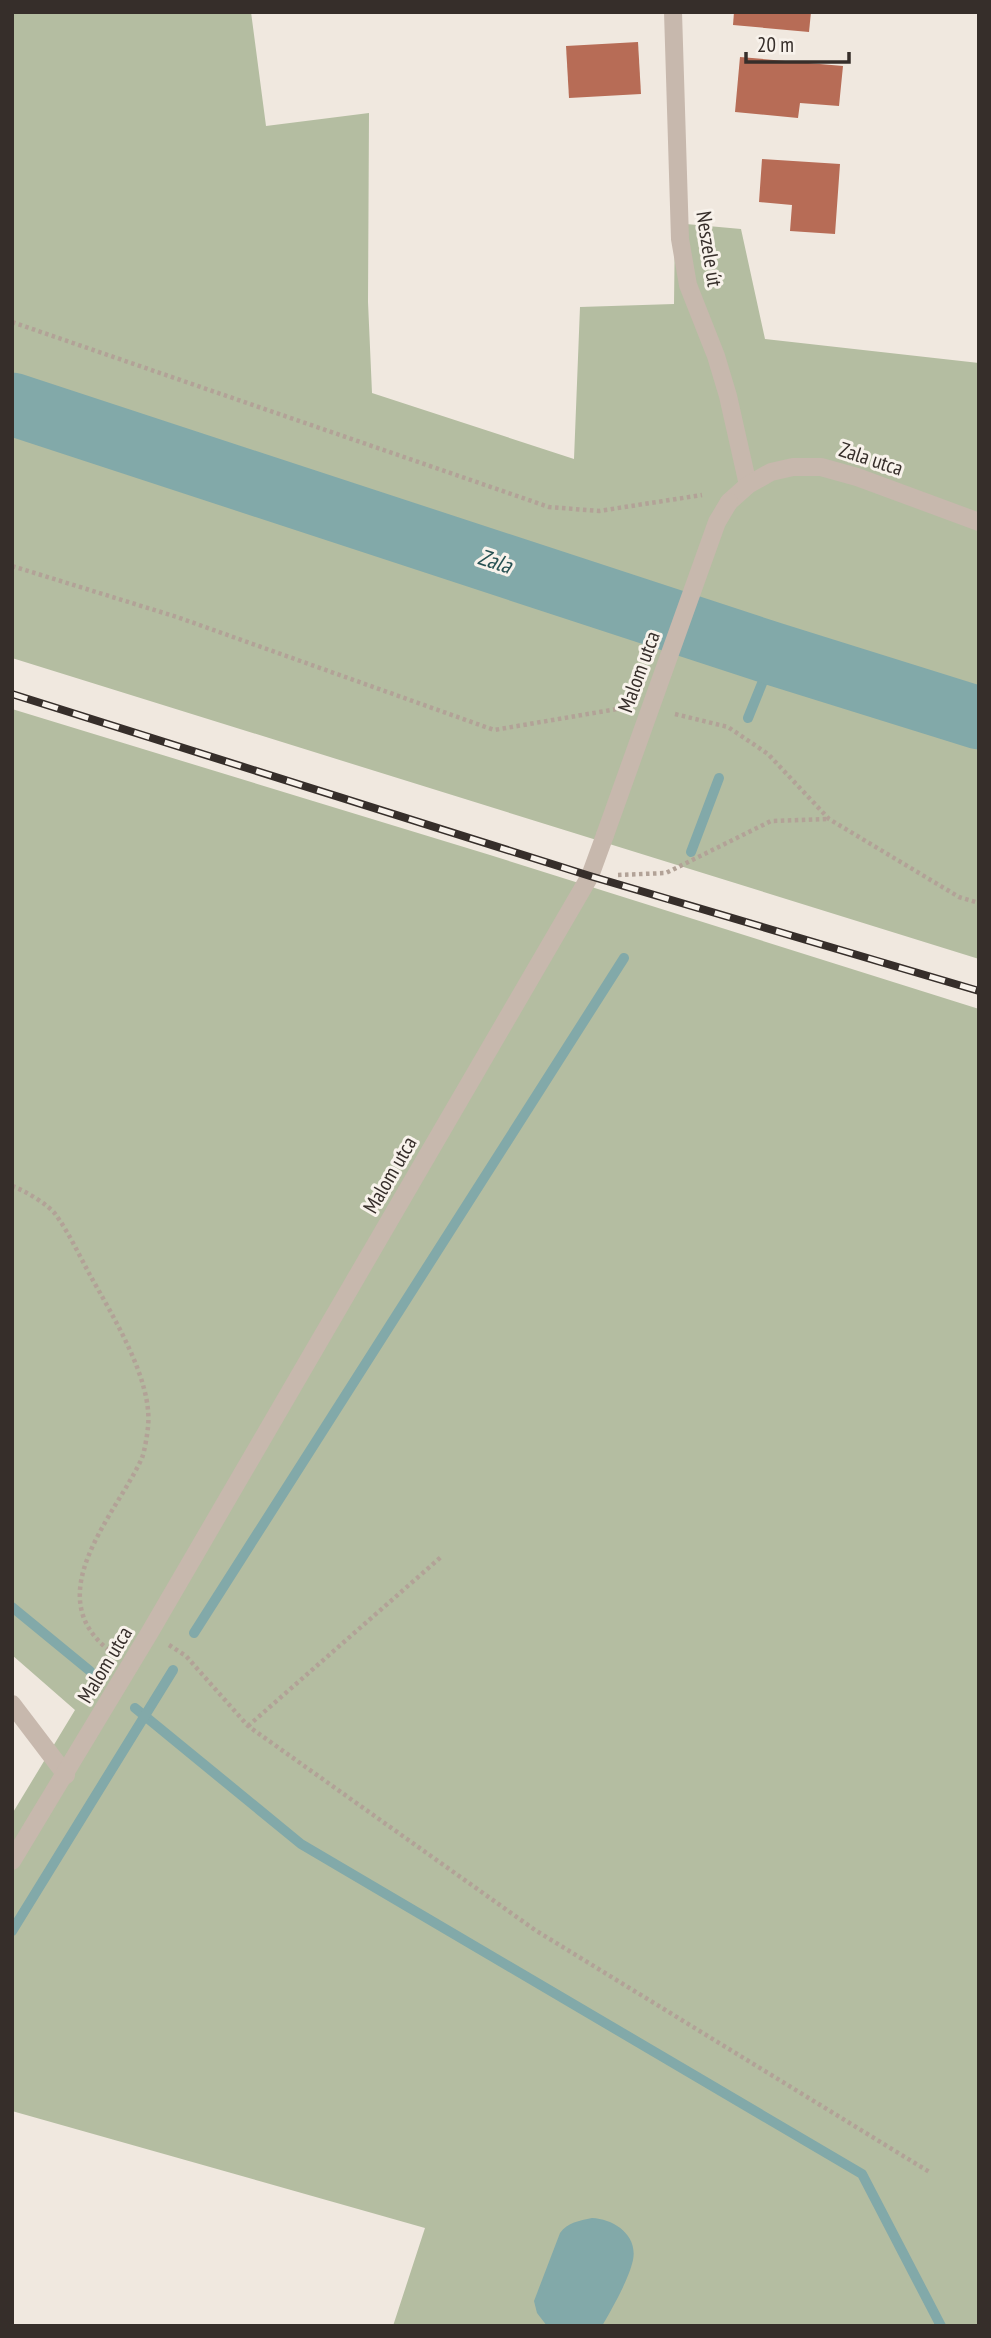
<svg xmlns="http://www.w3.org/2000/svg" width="991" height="2338" viewBox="0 0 991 2338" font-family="'PT Sans Narrow',sans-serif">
<rect width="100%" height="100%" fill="#f0e8df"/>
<g fill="#b4bda1">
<polygon points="12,12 251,12 266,126 369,113 368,302 372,393 574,459 580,307 674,304 675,223 741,229 765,339 979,363 979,959 12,658"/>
<polygon points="12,709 490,855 979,1009 979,2326 393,2326 425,2228 12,2111 12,1814 75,1710 12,1655"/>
</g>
<path fill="#82a9a9" d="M592 2218C614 2219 638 2235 633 2260 629 2279 612 2309 602 2326H547L537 2313 534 2301 560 2233C568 2222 579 2221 592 2218Z"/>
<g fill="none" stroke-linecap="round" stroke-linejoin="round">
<g stroke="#82a9a9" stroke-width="10">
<polyline points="748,718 774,654"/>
<polyline points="691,852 719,778"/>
<polyline points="12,1607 90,1671"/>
<polyline points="194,1633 624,958"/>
<polyline points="135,1708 301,1844 862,2174 941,2326"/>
<polyline points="12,1931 173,1670"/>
</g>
<polyline stroke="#82a9a9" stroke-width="63" points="12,404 774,654 979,718"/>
</g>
<g fill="#b76c56">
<polygon points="734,12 811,12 809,32 733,25"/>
<polygon points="638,42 641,94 569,98 566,46"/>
<polygon points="740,57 843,66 839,106 800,103 798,118 735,112"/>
<polygon points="762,159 840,164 835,234 790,231 792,205 759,202"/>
</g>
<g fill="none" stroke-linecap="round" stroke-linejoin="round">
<g stroke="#b2a297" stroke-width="4.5" stroke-dasharray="3.5 3.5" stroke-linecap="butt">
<polyline points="12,322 549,507 599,511 702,495"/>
<polyline points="12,566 177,617 494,730 623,708"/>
<polyline points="675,714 728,727 768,754 829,819 959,897 979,903"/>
<polyline points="618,875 666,873 771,821 828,819"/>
<path d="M12 1186C24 1190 49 1205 56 1215 69 1233 79 1255 90 1275 112 1315 153 1380 148 1427 147 1436 145 1449 142 1458 116 1515 37 1595 110 1651"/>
<polyline points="169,1645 186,1656 248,1726 535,1930 931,2173"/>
<polyline points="248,1726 441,1557"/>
</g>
<g stroke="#c7b8ad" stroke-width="18">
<polyline points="673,12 680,239 688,285 716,356 728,396 748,485"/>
<polyline points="729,502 748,485 771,472 793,467 821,467 857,477 979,522"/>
<polyline points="12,1704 66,1775"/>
<polyline points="12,1861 150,1632 590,876 605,835"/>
</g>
<defs>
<polyline id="rail" points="12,694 590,876 979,991"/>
</defs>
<use href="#rail" stroke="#362e2a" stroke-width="8"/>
<use href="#rail" stroke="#f8f2eb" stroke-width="5" stroke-dasharray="16" stroke-linecap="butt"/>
<polyline stroke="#c7b8ad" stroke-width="18" points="605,835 717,522 729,502"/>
</g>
<g text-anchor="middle" stroke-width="6" stroke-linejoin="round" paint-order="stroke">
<g font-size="21" fill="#362e2a" stroke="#f8f2eb">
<text transform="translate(709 249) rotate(81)" y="7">Neszele út</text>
<text transform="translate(871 459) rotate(18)" y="7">Zala utca</text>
<text transform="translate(639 672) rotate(-70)" y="7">Malom utca</text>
<text transform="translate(390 1175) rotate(-60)" y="7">Malom utca</text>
<text transform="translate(105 1665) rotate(-59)" y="7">Malom utca</text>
</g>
<g font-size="23" font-style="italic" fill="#255052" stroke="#f8f2eb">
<text transform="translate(495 561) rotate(18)" y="8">Zala</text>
</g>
</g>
<rect width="991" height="2338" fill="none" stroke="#362e2a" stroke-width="28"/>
<path d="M746 52v10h103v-10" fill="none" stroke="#362e2a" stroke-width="3.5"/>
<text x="757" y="52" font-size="21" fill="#362e2a" stroke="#f8f2eb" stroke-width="5" paint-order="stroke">20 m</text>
</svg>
